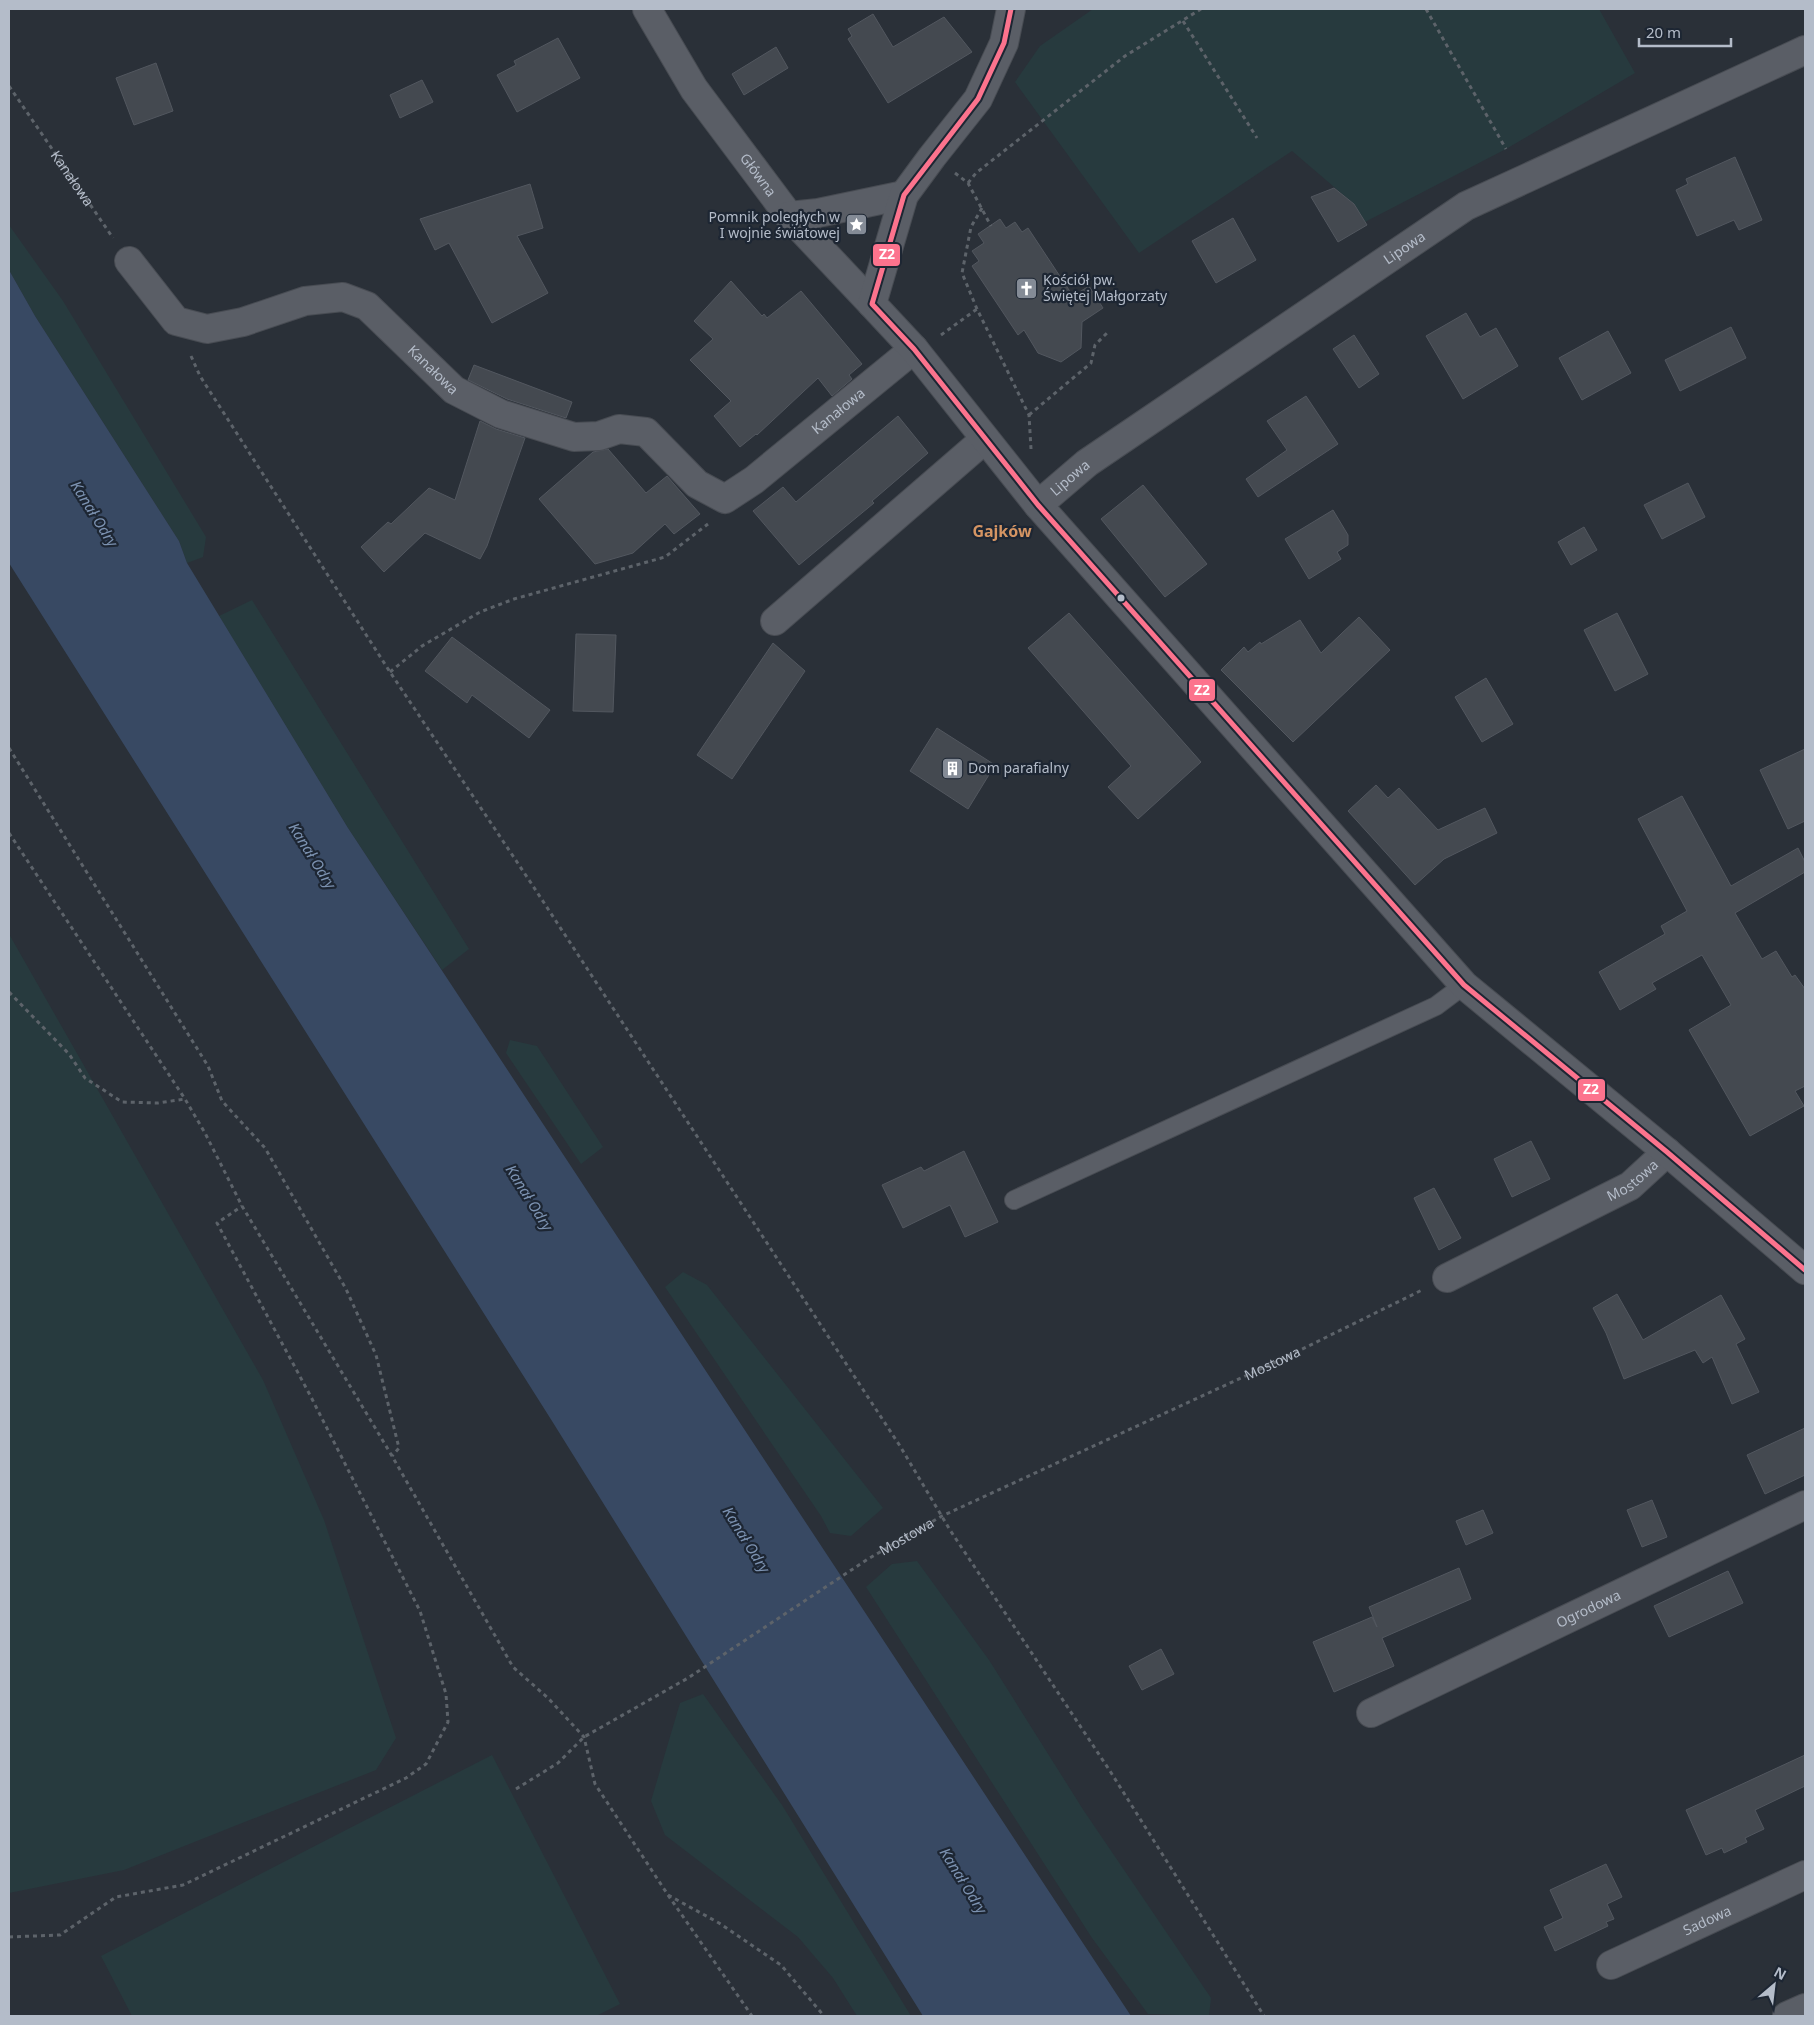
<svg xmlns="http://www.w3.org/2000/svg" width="1814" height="2025" viewBox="0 0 1814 2025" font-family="'Noto Sans',sans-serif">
<rect width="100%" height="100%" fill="#2a3038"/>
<g fill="#273a3e">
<polygon points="1093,9 1599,9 1635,73 1506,149 1365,222 1354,204 1292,151 1139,253 1015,82 1040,46"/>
<polygon points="9,225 63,301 206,537 203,557 187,563 179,541 35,316 9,270"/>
<polygon points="252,600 469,949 442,970 348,828 219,616"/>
<polygon points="9,934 263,1380 324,1520 396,1738 376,1770 124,1870 9,1893"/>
<polygon points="510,1040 537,1046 603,1147 581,1164 506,1053"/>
<polygon points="683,1272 707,1285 883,1508 851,1536 830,1533 821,1516 665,1287"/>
<polygon points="917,1561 989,1660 1084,1811 1211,1998 1209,2016 1148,2014 1092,1938 866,1587 892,1564"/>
<polygon points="703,1694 782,1805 911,2016 857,2016 833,1978 798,1937 665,1835 651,1801 680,1703"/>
<polygon points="492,1755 620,2004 596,2016 132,2016 101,1956"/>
</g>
<polygon fill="#384963" points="9,270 35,316 179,541 187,563 348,828 1131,2016 923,2016 552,1421 9,563"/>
<g fill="#444950" stroke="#52575f">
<polygon points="873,14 893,47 944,17 972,52 888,103 848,39 852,36 848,29"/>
<polygon points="558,38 580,78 517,112 497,75 516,65 514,61"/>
<polygon points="776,47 788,68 744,95 732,74"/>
<polygon points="156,63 173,111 134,125 116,78"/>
<polygon points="422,80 433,102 400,118 390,95"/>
<polygon points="1735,157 1762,220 1739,230 1734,220 1697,236 1676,190 1688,184 1686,179"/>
<polygon points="530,184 543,228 517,236 548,293 492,323 449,243 435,250 420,219"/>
<polygon points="1334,188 1354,204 1367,225 1338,242 1311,197"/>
<polygon points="1233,218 1256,260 1216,283 1192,241"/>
<polygon points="1000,219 1006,228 1015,222 1022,232 1028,228 1073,296 1089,286 1103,308 1082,322 1081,348 1061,362 1038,353 1024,330 1018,335 972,266 979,261 972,251 984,243 978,234"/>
<polygon points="731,281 762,316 764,314 767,318 801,291 862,364 849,375 852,379 832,396 818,378 757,435 756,434 740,447 714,416 731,401 690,360 713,339 694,321"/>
<polygon points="1466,313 1480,337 1496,328 1518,366 1463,399 1426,336"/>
<polygon points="1731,327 1746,358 1680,391 1665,360"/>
<polygon points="1608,331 1631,373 1582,400 1559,358"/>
<polygon points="1354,335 1379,374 1359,388 1333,349"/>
<polygon points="474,365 572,402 566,418 507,399 468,380"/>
<polygon points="1306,396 1338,444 1258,497 1246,479 1287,450 1267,421"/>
<polygon points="898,416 928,453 872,501 874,503 799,565 753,511 783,487 796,502"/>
<polygon points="480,421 496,429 525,438 487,546 480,559 425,533 384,572 361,547 388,522 391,524 429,488 455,500"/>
<polygon points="608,449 646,493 667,476 700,514 674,534 665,524 633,553 595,564 539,499 593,452"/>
<polygon points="1688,483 1705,517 1662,539 1644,505"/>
<polygon points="1143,485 1207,564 1165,597 1101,519"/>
<polygon points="1333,510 1348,535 1348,545 1337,552 1341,559 1309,579 1285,539"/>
<polygon points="1584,527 1597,550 1571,565 1558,542"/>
<polygon points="1069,613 1201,762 1138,819 1108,787 1131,766 1028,648"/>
<polygon points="1617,613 1648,674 1615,691 1584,630"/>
<polygon points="1359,617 1390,650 1293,742 1221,670 1244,647 1248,652 1260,642 1261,644 1300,620 1321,653"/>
<polygon points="576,634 616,635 613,712 573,711"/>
<polygon points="452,637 550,710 529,738 472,695 467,703 425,671"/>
<polygon points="773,643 805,671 732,779 697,755"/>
<polygon points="1486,678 1513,724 1482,742 1455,697"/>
<polygon points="937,728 995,765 968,809 910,771"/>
<polygon points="1805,749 1805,821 1788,829 1760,770"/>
<polygon points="1376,785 1388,798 1399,788 1438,830 1485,808 1497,833 1444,859 1415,885 1348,811"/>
<polygon points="1682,796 1731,886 1798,848 1805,862 1805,872 1735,913 1762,959 1776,951 1792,977 1795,975 1805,989 1805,1086 1795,1091 1804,1106 1750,1136 1689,1030 1731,1005 1702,955 1652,983 1656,989 1620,1010 1599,972 1665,934 1661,926 1687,911 1638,819"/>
<polygon points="1531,1141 1550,1179 1512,1197 1494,1159"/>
<polygon points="964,1151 998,1222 965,1237 950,1205 903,1228 882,1185 921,1167 924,1171"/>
<polygon points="1434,1188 1461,1238 1439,1250 1414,1198"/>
<polygon points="1617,1294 1643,1340 1721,1295 1745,1339 1736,1344 1759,1392 1732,1404 1712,1357 1703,1363 1695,1350 1624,1379 1606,1333 1593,1308"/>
<polygon points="1805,1428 1805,1475 1765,1494 1747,1455"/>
<polygon points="1652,1500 1667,1537 1642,1547 1627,1510"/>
<polygon points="1483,1510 1493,1533 1466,1545 1456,1521"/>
<polygon points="1459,1568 1471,1599 1382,1638 1394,1666 1334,1692 1313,1642 1372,1617 1377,1627 1369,1607"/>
<polygon points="1728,1571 1743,1603 1669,1637 1654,1606"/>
<polygon points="1161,1649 1174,1674 1142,1690 1129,1666"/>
<polygon points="1805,1755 1805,1786 1755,1810 1764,1829 1745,1838 1747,1842 1724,1853 1722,1848 1706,1855 1686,1810"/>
<polygon points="1606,1864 1622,1897 1607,1904 1614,1919 1606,1922 1608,1926 1555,1951 1544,1927 1563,1918 1550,1890"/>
</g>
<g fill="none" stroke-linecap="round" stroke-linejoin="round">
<defs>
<polyline id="service" points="1014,1200 1436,1006 1464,985"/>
<g id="minor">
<path id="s3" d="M647 9 694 89 789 216 872 304"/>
<polyline points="789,216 818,213 904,195"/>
<path id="s4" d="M129 261 176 321 207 329 243 322 305 301 343 297 367 306 454 390 501 414 574 437 599 436 619 429 646 432 697 484 725 499 754 480 914 349"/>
<polyline points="775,621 985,439"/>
<path id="s5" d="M1447 1278 1630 1186 1667 1152"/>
<path id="s6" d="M1371 1713 1805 1505"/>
<path id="s7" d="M1611 1965 1805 1875"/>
<polyline points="1787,2016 1805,2008"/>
</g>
<g id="tertiary">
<polyline points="1011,9 1004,43 978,99 932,157 904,195 872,304 914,349 1038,505 1464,985 1667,1152 1805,1270"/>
<path id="s8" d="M1038 505 1087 463 1466 206 1805 50"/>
</g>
</defs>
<use href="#service" stroke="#484c53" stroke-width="20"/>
<use href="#minor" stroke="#484c53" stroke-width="30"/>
<use href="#tertiary" stroke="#484c53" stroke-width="30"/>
<g stroke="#5d636a" stroke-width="3" stroke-dasharray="4 4" stroke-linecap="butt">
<polyline points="1426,9 1506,149"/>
<polyline points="1183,21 1257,138"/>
<path id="s1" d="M9 86 113 238"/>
<polyline points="955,173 968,183 991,226"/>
<polyline points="968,183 976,173 1125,56 1201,9"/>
<polyline points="982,208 971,227 962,273 977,309 1029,415 1031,449"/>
<polyline points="941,335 977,309"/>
<polyline points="191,356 200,376 390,672 531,883 900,1446 950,1530 1110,1771 1264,2016"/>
<polyline points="1029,415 1091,363 1095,345 1107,333"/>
<polyline points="390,672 422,646 480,612 514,599 665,557 708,524"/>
<polyline points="9,748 208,1066 222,1101 265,1148 346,1289 376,1355 399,1448 392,1456"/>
<polyline points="9,833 185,1099 205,1133 242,1206 392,1456 513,1667 548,1698 584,1737 595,1784 668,1895 719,1923 781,1965 824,2016"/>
<polyline points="9,992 69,1054 85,1078 122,1102 158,1103 185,1099"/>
<path id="s2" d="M516 1789 558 1763 584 1737 688 1678 868 1559 942 1516 1280 1360 1422 1290"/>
<polyline points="668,1895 752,2016"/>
<polyline points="9,1937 60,1935 116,1897 183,1885 406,1778 426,1764 448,1722 446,1694 420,1611 310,1395 217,1223 242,1206"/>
</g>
<use href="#service" stroke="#5a5e66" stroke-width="18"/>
<use href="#minor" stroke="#5a5e66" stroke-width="28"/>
<use href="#tertiary" stroke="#5a5e66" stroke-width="28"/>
<defs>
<polyline id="bus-1" points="1011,9 1004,43 978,99 904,195 872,304 914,349 1038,505 1464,985 1667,1152 1805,1270"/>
</defs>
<use href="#bus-1" stroke="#1d2633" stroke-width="9"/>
<use href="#bus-1" stroke="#fc738d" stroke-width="5"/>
</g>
<defs>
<symbol id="sight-square" viewBox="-11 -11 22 22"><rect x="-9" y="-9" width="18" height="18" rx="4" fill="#848b96" stroke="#1d2633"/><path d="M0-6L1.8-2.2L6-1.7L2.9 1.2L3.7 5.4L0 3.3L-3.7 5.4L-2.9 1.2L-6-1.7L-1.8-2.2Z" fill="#fff"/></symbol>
<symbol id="church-square" viewBox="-11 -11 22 22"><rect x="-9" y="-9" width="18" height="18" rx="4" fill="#848b96" stroke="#1d2633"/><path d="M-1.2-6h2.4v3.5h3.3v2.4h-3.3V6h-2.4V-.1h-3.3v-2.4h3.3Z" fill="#fff"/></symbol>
<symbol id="building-square" viewBox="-11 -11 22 22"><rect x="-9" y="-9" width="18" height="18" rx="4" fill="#848b96" stroke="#1d2633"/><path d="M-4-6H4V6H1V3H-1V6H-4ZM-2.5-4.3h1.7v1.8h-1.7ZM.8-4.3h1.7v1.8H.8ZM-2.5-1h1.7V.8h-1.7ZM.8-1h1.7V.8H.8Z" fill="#fff"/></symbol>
</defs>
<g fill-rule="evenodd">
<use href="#sight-square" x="844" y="212" width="25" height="25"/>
<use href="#church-square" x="1014" y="276" width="25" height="25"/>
<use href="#building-square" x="940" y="756" width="25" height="25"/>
</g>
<circle fill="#b4bcc9" stroke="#1d2633" stroke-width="2" cx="1121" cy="598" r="4.5"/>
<g text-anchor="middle" stroke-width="4.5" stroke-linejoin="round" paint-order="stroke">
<g font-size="14" fill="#b4bcc9" stroke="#1d2633">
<text dy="5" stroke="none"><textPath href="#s3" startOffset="200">Główna</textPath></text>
<text dy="5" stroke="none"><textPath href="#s1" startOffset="112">Kanałowa</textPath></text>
<text dy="5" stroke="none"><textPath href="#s8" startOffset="448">Lipowa</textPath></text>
<text dy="5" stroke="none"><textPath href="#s4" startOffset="366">Kanałowa</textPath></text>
<text dy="5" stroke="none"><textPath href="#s4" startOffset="846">Kanałowa</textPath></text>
<text dy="5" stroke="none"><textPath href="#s8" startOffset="42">Lipowa</textPath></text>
<text dy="5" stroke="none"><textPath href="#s5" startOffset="210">Mostowa</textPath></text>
<text dy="5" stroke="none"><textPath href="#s2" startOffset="871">Mostowa</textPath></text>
<text dy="5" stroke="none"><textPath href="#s2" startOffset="466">Mostowa</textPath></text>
<text dy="5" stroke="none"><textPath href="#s6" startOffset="241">Ogrodowa</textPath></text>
<text dy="5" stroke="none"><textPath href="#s7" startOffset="106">Sadowa</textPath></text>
</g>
<g font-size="14" fill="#b4bcc9" stroke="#1d2633" text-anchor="start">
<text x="840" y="222" text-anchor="end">Pomnik poległych w<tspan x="840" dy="16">I wojnie światowej</tspan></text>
<text x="1043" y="285">Kościół pw.<tspan x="1043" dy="16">Świętej Małgorzaty</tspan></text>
<text x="968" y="773">Dom parafialny</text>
</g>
<g font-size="15" font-style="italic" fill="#7c92b1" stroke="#1d2633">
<text transform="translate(94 514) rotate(58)" y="5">Kanał Odry</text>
<text transform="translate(312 856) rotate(58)" y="5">Kanał Odry</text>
<text transform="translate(529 1198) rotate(58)" y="5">Kanał Odry</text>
<text transform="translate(746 1540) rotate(58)" y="5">Kanał Odry</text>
<text transform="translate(963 1881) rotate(58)" y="5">Kanał Odry</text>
</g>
<g font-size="16" font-weight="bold" fill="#d59563" stroke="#1d2633">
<text x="1002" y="537">Gajków</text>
</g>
</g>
<g stroke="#1d2633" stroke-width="2">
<rect x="872" y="243" width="29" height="24" rx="5" fill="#fc738d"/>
<rect x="1188" y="678" width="28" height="24" rx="5" fill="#fc738d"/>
<rect x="1577" y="1078" width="29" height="24" rx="5" fill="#fc738d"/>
</g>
<g font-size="14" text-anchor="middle" font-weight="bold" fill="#fff">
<text x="887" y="259">Z2</text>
<text x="1202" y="695">Z2</text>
<text x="1591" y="1094">Z2</text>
</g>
<rect width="1814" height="2025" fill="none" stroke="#b4bcc9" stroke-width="20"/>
<g transform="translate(1774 1985) rotate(28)" stroke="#1d2633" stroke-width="4" paint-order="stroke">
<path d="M0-4L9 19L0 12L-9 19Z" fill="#b4bcc9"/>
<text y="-8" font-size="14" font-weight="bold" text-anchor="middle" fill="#b4bcc9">N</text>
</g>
<path d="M1639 38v8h92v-8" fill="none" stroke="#b4bcc9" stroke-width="2.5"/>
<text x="1646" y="38" font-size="15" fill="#b4bcc9" stroke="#1d2633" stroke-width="4" paint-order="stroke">20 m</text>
</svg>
